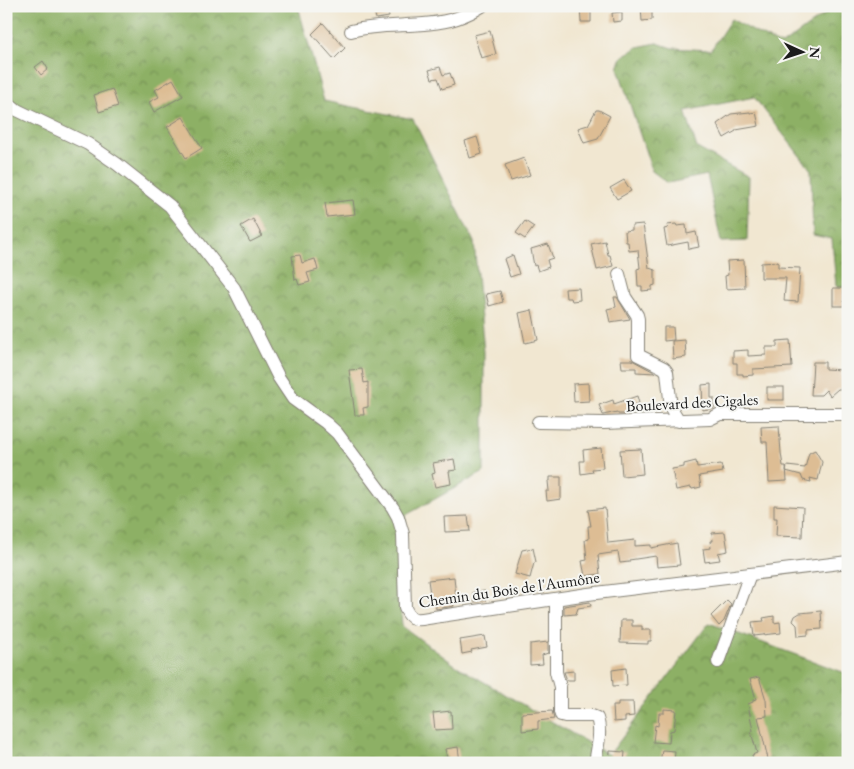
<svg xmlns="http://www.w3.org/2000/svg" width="854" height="769" viewBox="0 0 854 769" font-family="'EB Garamond',serif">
<defs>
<pattern id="forest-crowns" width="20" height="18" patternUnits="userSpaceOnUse" patternTransform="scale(1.25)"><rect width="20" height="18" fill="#8db065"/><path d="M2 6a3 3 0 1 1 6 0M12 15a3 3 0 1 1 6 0" fill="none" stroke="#728e52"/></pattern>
</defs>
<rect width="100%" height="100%" fill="#f6f6f2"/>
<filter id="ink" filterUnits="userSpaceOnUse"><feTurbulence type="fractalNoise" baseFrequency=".02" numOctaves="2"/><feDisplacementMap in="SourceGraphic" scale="10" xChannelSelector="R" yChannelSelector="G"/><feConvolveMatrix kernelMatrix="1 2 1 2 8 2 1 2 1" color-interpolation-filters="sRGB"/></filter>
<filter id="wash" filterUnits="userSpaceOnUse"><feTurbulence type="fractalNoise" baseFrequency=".0096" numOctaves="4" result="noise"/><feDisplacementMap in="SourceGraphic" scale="20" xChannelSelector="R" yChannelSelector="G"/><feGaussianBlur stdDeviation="1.12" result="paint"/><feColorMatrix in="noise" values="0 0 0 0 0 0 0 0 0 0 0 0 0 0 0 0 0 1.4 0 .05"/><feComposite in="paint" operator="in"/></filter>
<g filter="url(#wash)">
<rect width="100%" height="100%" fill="#f1e7d1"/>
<g fill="url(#forest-crowns)" stroke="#546640">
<polygon points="6,6 298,6 324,101 413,119 474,242 484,352 484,472 406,515 399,582 402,626 455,665 609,755 709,623 848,674 848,763 6,763 6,35 15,37 6,17"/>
<path d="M836 6H848V295L836 286 832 239 813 235 811 170 754 97 685 111 697 148 749 177 747 241 721 242 707 175 668 183 652 171 618 68 622 57 637 47 657 43 672 48 711 50 731 19C748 28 764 38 782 45Z"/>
</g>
<g id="blocks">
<g fill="#ddbd94">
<polygon points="373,6 387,6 389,17 376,19"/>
<polygon points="580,6 591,6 591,22 581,22"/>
<polygon points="641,6 652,6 652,20 642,21"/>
<polygon points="622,12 622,21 613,22 612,13"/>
<polygon points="323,23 345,48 334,59 312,34"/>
<polygon points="490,31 496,54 481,58 474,35"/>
<polygon points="43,61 48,69 41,75 35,67"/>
<polygon points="440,67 443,75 450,73 454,85 442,89 438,78 432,79 429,70"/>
<polygon points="173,79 183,96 154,112 149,102 159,97 155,90"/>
<polygon points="112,89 118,106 99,112 94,95"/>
<polygon points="596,110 599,110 610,116 598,139 584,143 578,128 588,125"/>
<polygon points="750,112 750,113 756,112 759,126 736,130 736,131 724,138 717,124 731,114"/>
<polygon points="183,117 202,148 186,158 167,127"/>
<polygon points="477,137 482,154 470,158 465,141"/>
<polygon points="524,158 530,175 511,181 505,165"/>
<polygon points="624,180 631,191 617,199 610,188"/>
<polygon points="353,200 355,214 327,217 325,203"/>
<polygon points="253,219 262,236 250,242 241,226"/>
<polygon points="525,221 534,227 525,239 516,233"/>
<polygon points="643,224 649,268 655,270 655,285 652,286 652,290 642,291 642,286 638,286 637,269 640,268 638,250 629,251 628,242 626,242 625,231 632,230 632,225"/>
<polygon points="676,224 677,226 686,225 687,234 696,232 699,247 689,249 688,242 667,246 664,229 668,228 667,225"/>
<polygon points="605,241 608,255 610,255 613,266 597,270 591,244"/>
<polygon points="548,244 553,258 547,260 549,267 538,271 536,265 534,266 531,249"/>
<polygon points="300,255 302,263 315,259 318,270 307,273 310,282 299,285 297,279 295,280 292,256"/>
<polygon points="513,255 519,274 510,277 504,259"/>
<polygon points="744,260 745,288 726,289 725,276 728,275 727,261"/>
<polygon points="778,262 778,267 800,268 798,302 784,301 786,278 761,278 761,263"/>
<polygon points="579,288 580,300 572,301 571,298 566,298 565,289"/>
<rect x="833" y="288" width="11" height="18"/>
<polygon points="500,291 503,302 489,306 486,294"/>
<polygon points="614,297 617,297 630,319 610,322 607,309 616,307"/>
<polygon points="532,310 538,340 525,343 519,313"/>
<polygon points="664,327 673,327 674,340 664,341"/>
<polygon points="685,340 686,357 673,359 672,341"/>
<polygon points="790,340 792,367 753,369 753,375 743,376 743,374 737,374 737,363 733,363 733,351 748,350 748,356 766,355 766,347 777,347 777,341"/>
<polygon points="621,360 632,360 656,373 636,372 636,368 622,368"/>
<polygon points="813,362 825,362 825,369 842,370 842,381 845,381 844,389 838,389 830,396 826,390 821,395 811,395"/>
<polygon points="362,369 364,383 368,382 368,407 363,408 364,415 355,415 349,370"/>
<polygon points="588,383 589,401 574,402 573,384"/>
<polygon points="711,384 711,398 714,398 714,408 703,410 702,385"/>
<rect x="767" y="387" width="17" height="13"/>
<polygon points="637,396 639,403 631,406 633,410 624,414 618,414 617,412 603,415 599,405 613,400 614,404"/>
<polygon points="779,426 781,453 783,466 786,466 787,481 769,482 767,442 762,442 761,427"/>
<polygon points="601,448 603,468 592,469 593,472 581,474 580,461 584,461 583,450"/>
<polygon points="641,449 643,474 622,476 620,450"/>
<polygon points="815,450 822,462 818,480 810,478 811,482 803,480 801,475 786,471 787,466 805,468 809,453"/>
<polygon points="454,459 456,470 449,471 451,484 435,487 432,474 435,473 433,463"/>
<polygon points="696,461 697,467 721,464 723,472 699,476 701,487 692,489 691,487 676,490 672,469 684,467 684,464"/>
<polygon points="550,477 561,477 561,499 547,501 546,491 549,491 548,481 550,481"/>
<polygon points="774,505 803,507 802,537 776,536 777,518 774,518"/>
<polygon points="605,508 608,543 635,540 635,546 651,545 651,548 677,543 680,565 657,567 656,556 629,560 629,562 620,563 618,552 598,555 600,574 585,576 582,561 587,560 585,540 589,539 588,526 591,526 588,510"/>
<polygon points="468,516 470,531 445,532 444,517"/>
<polygon points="725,532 728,551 718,553 720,560 705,562 703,549 711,548 710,541 713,541 712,533"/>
<polygon points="533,548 536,562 534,563 530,578 515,574 522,550"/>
<polygon points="454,577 456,597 451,598 454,606 436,609 435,600 431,601 428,580"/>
<polygon points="485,591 486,600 474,602 473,592"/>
<polygon points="727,600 731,604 724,621 719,626 711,616"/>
<polygon points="590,602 591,606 578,608 576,614 564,615 564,606"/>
<polygon points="821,611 822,629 808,630 808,635 798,636 797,625 793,621 795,616 800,613"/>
<polygon points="774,616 774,623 780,622 781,633 754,636 752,622 764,621 763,618"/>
<polygon points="621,620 632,620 632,626 642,626 642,630 651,630 651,641 648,641 648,644 620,643"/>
<polygon points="485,636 487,647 471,650 472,652 462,654 460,640"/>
<polygon points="548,642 548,653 542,655 543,664 530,665 530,644"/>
<polygon points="626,668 627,685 613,686 612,670"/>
<polygon points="574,671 574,680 567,680 564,672"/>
<polygon points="759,677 766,700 767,716 758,717 768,759 763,761 763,763 754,763 752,755 757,753 751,732 753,731 748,704 753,702 753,700 756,699 750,679"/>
<polygon points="618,702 633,702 634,716 625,717 625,721 614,722 613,706 618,706"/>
<polygon points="664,709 676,710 674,730 670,731 669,743 653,742 655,725 658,726 659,713 664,713"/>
<polygon points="451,711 452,729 435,730 433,713"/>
<polygon points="552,711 554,719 538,721 538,729 522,731 522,713"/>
<polygon points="458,747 460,762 448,763 445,749"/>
<polygon points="662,750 675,751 674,763 660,763"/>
<polygon points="610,751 625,752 624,763 609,763"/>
</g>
</g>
</g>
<g filter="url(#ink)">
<use href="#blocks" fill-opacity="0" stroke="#868276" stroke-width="1"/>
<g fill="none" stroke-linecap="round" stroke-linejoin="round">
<defs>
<g id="minor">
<path d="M351 31C385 22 422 29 457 18 466 15 474 11 482 6"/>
<path d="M6 101 17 110 88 144 117 164 170 206 234 288 279 378 293 399 326 423 337 433 393 508 398 517 403 534 405 608C412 624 420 619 434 617L588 594 848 562"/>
<polyline points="619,274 625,297 637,315 638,319 638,355 664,368 667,372 671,408 679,421"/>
<polyline points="538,422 604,423 710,419 720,414 848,414"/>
<path d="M556 599V672L560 687V712L561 715 565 716H592L597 718C602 732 597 749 595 763"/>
<polyline points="718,662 750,574"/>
</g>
</defs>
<use href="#minor" stroke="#868276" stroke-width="14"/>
<use href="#minor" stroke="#fff" stroke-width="12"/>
</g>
</g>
<g text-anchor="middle" stroke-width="4" stroke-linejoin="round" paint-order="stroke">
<g font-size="16" fill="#1c1c1c" stroke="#f6f6f2">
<text transform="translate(692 402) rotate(-3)" y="6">Boulevard des Cigales</text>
<text transform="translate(509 589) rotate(-8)" y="6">Chemin du Bois de l'Aumône</text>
</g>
</g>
<rect width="854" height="769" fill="none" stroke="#f6f6f2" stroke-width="25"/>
<g transform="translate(802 52) rotate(93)" stroke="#f6f6f2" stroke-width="4" paint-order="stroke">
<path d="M0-4L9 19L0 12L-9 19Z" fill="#1c1c1c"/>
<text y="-8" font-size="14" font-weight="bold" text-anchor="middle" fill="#1c1c1c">N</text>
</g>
</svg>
